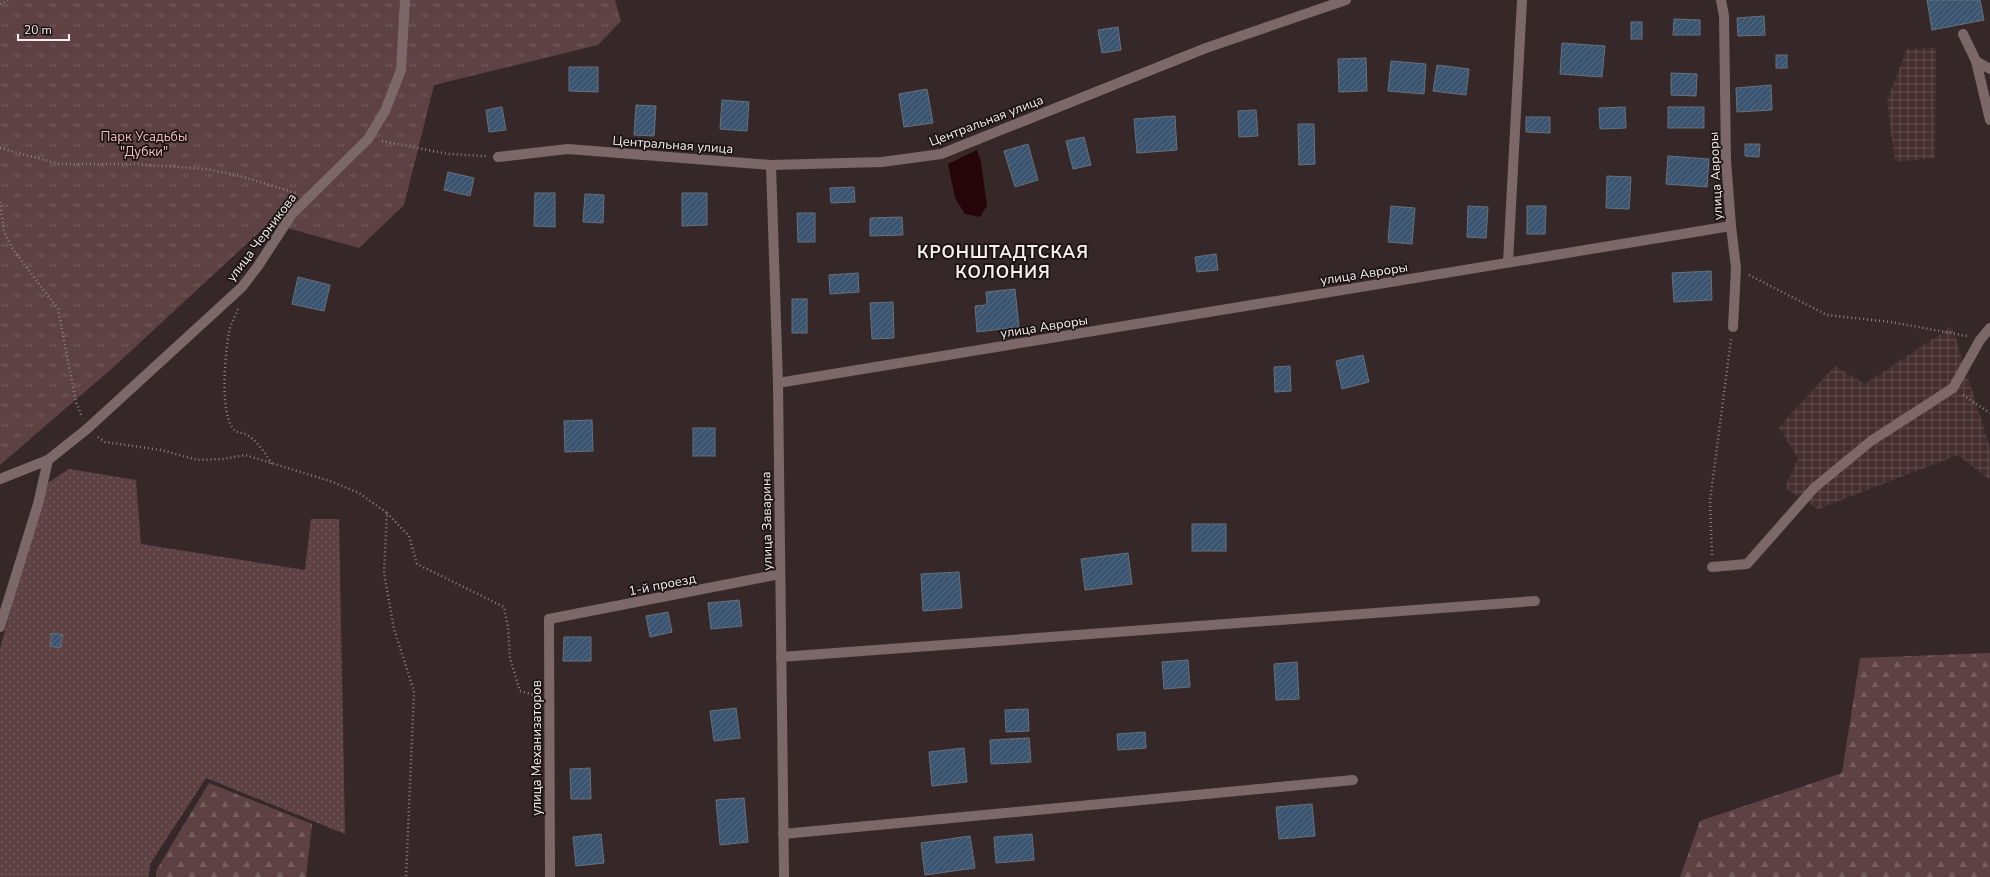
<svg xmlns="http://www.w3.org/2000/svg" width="1990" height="877" viewBox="0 0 1990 877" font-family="'Nunito Sans',sans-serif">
<defs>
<pattern id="industrial-grid" width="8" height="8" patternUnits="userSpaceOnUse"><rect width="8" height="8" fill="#442e2f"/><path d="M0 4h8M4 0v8" fill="none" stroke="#604d4d"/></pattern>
<pattern id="forest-firs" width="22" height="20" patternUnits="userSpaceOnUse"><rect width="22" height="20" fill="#5e4243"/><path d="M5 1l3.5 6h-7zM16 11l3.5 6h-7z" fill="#765e5e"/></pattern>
<pattern id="park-tufts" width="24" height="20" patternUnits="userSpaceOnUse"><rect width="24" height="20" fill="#5e4243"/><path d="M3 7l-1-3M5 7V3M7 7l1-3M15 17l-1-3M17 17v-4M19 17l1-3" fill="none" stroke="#765e5e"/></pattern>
<pattern id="garden-dots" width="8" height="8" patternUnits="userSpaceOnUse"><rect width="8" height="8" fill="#5e4243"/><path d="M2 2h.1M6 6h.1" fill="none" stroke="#765e5e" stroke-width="1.8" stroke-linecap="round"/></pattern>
<pattern id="building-hatch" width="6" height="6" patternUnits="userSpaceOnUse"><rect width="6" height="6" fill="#3b546f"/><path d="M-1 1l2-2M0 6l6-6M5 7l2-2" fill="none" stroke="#586d84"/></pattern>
</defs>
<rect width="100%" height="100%" fill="#362829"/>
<g fill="url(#industrial-grid)">
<polygon points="1936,48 1935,158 1895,162 1887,101 1907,49"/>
<polygon points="1952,326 1990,448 1990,480 1958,455 1818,509 1785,488 1798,458 1779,427 1835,366 1865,384"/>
</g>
<g fill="url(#forest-firs)">
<polygon points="1990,653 1990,877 1680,877 1700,821 1842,773 1860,658"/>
<polygon points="209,783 312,824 306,877 156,877 156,871"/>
</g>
<polygon fill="url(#park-tufts)" points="0,0 615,0 621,21 598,45 434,85 404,205 359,248 269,223 117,364 0,465"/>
<polygon fill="url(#garden-dots)" points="69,469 136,480 141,544 305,570 311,519 339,519 345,834 206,778 150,864 149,877 0,877 0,649 45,485"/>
<polygon fill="#250509" points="977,150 981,162 987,206 980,217 965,214 955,198 948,164"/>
<g fill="url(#building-hatch)" stroke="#66717c">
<polygon points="1927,0 1980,0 1984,20 1932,30"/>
<polygon points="1764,16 1765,35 1738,36 1737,18"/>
<polygon points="1674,19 1700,20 1700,35 1673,35"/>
<rect x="1631" y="22" width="11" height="17"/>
<polygon points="1118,27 1121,50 1102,53 1098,30"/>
<polygon points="1562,43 1605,46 1602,77 1560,74"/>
<rect x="1776" y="55" width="11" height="13"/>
<polygon points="1366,58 1367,91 1339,92 1338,59"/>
<polygon points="1391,61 1426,64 1424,94 1388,91"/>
<polygon points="1437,65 1469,69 1466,95 1433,91"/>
<polygon points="569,67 598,67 598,92 569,91"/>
<polygon points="1671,73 1697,74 1696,96 1671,95"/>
<polygon points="1771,85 1772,110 1737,112 1736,88"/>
<polygon points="927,89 933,123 904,127 899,94"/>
<polygon points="722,100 749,102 747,131 720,129"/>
<polygon points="636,105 656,106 654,136 634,135"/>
<polygon points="502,107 506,130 489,132 486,110"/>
<polygon points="1625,107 1626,128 1600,129 1599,108"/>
<rect x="1668" y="107" width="36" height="21"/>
<polygon points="1256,110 1258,136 1239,137 1238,111"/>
<polygon points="1175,116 1177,150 1137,153 1134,119"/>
<polygon points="1526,117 1550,117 1550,133 1526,132"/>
<polygon points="1298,124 1314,124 1315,164 1299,165"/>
<polygon points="1084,137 1091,165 1073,169 1066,141"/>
<polygon points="1028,144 1038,180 1015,187 1004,151"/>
<polygon points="1745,144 1760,144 1759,157 1745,156"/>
<polygon points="1668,156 1709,159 1707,187 1666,184"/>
<polygon points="448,172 474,178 470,196 444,190"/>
<polygon points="1607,176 1631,177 1629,209 1606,208"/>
<polygon points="854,187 855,202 831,203 830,188"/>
<polygon points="535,193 555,193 555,227 534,226"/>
<polygon points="682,193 707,193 707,225 682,226"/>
<polygon points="585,194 604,195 603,223 583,222"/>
<polygon points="1391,206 1415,208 1412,244 1388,242"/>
<polygon points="1468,206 1488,207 1486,238 1467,237"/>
<polygon points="1527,206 1546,206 1545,234 1527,234"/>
<polygon points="797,213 815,213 815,242 798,242"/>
<polygon points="902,217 903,235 870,236 870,218"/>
<polygon points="1216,254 1218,270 1197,272 1195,257"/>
<polygon points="1711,271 1712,300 1674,302 1672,273"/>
<polygon points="858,273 859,292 830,294 829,275"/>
<polygon points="298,277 330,285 324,311 292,304"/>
<polygon points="1015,289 1019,327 977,332 975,306 987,305 986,292"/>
<rect x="792" y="299" width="15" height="34"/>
<polygon points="893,302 894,338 872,339 870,303"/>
<polygon points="1363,355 1369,382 1342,389 1336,361"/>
<polygon points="1290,366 1291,391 1275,392 1274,367"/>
<polygon points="592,420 593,451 565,452 564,421"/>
<rect x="693" y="428" width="22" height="28"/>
<rect x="1192" y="524" width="34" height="27"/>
<polygon points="1128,553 1132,584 1085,590 1081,559"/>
<polygon points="959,572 962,608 923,611 921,574"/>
<polygon points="739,600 742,626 711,629 708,603"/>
<polygon points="668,612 672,632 650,637 646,616"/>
<polygon points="52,633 63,635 60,648 50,646"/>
<polygon points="564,637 591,637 591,661 563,661"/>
<polygon points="1188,660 1190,687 1164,689 1162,662"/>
<polygon points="1297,662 1299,699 1276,700 1274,664"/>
<polygon points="736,708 740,738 714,741 710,711"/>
<polygon points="1028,709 1029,731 1006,732 1005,710"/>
<polygon points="1145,732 1146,748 1118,750 1117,734"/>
<polygon points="1029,738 1031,762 991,764 990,740"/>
<polygon points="964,748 967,782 932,786 929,752"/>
<polygon points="590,768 591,799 571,799 570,769"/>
<polygon points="744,798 748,842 720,845 716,800"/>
<polygon points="1312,804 1315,836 1279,839 1276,807"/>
<polygon points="601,834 604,863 576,866 573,837"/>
<polygon points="1032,834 1034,860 996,863 994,837"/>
<polygon points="970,836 975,868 925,875 921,843"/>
</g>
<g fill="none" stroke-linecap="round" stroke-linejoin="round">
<g stroke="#8d8181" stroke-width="2.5" stroke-dasharray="1 3" stroke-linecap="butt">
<polyline points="0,4 8,0"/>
<polyline points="382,141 448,154 486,156"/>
<polyline points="0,148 60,164 133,164 207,169 240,176 296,193"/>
<polyline points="0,202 4,231 12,248 58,309 76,402 82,417"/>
<polyline points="1749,275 1827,315 1891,322 1967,336"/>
<path d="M238 309C235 317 230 325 229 332 225 354 220 409 232 427 235 433 240 432 245 434 257 440 265 453 272 464"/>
<polyline points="1963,395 1990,413"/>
<polyline points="98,437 105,442 161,450 198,460 223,459 245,455 330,481 359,493 387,513 384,573 394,629 414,691 406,877"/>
<polyline points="387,513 409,536 417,564 504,607 508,627 510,658 520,691 537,696"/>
<polyline points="1712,555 1710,501 1731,339"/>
</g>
<g stroke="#7c6869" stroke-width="10">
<polyline points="1963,34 1976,61 1990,69"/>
<polyline points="1976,61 1990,120"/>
<polyline points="498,157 568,149 771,165 882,162 941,154 1206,48 1346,0"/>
<polyline points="771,165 778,383 784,877"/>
<polyline points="1731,226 1736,268 1733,327"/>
<polyline points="1508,262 1522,0"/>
<polyline points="778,383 1731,226 1726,160 1724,16 1721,0"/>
<polyline points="0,479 48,460 87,429 242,287 258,266 292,214 368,139 385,111 401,70 405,0"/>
<polyline points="1712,567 1747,564 1814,488 1871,441 1953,388 1980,340 1990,328"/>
<polyline points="0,627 38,504 48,460"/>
<polyline points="781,657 1535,601"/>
<polyline points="783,834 1353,780"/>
<polyline points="550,877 549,619 780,574"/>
</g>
</g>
<g text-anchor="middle" stroke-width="3.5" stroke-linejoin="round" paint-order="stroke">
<g font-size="13" fill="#f8eeee" stroke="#191313">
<text transform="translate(986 120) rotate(-21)" y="5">Центральная улица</text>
<text transform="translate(673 144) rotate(4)" y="5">Центральная улица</text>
<text transform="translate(1715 176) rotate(-93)" y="5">улица Авроры</text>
<text transform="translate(261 237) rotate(-53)" y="5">улица Черникова</text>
<text transform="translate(1364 273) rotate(-9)" y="5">улица Авроры</text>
<text transform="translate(1044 326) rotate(-9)" y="5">улица Авроры</text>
<text transform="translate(766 521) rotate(-91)" y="5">улица Заварина</text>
<text transform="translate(662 584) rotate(-11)" y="5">1-й проезд</text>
<text transform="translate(536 748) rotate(-90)" y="5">улица Механизаторов</text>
</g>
<g font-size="13" fill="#f7bdbf" stroke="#191313">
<text x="144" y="141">Парк Усадьбы<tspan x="144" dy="15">"Дубки"</tspan></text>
</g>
<g font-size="17" font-weight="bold" letter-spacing="1" fill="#f8eeee" stroke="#191313">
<text x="1003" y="258">КРОНШТАДТСКАЯ<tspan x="1003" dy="20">КОЛОНИЯ</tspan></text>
</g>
</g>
<path d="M18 34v6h51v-6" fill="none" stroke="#f8eeee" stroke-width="2"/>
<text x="24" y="34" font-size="12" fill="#f8eeee" stroke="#191313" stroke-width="3" paint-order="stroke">20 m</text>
</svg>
